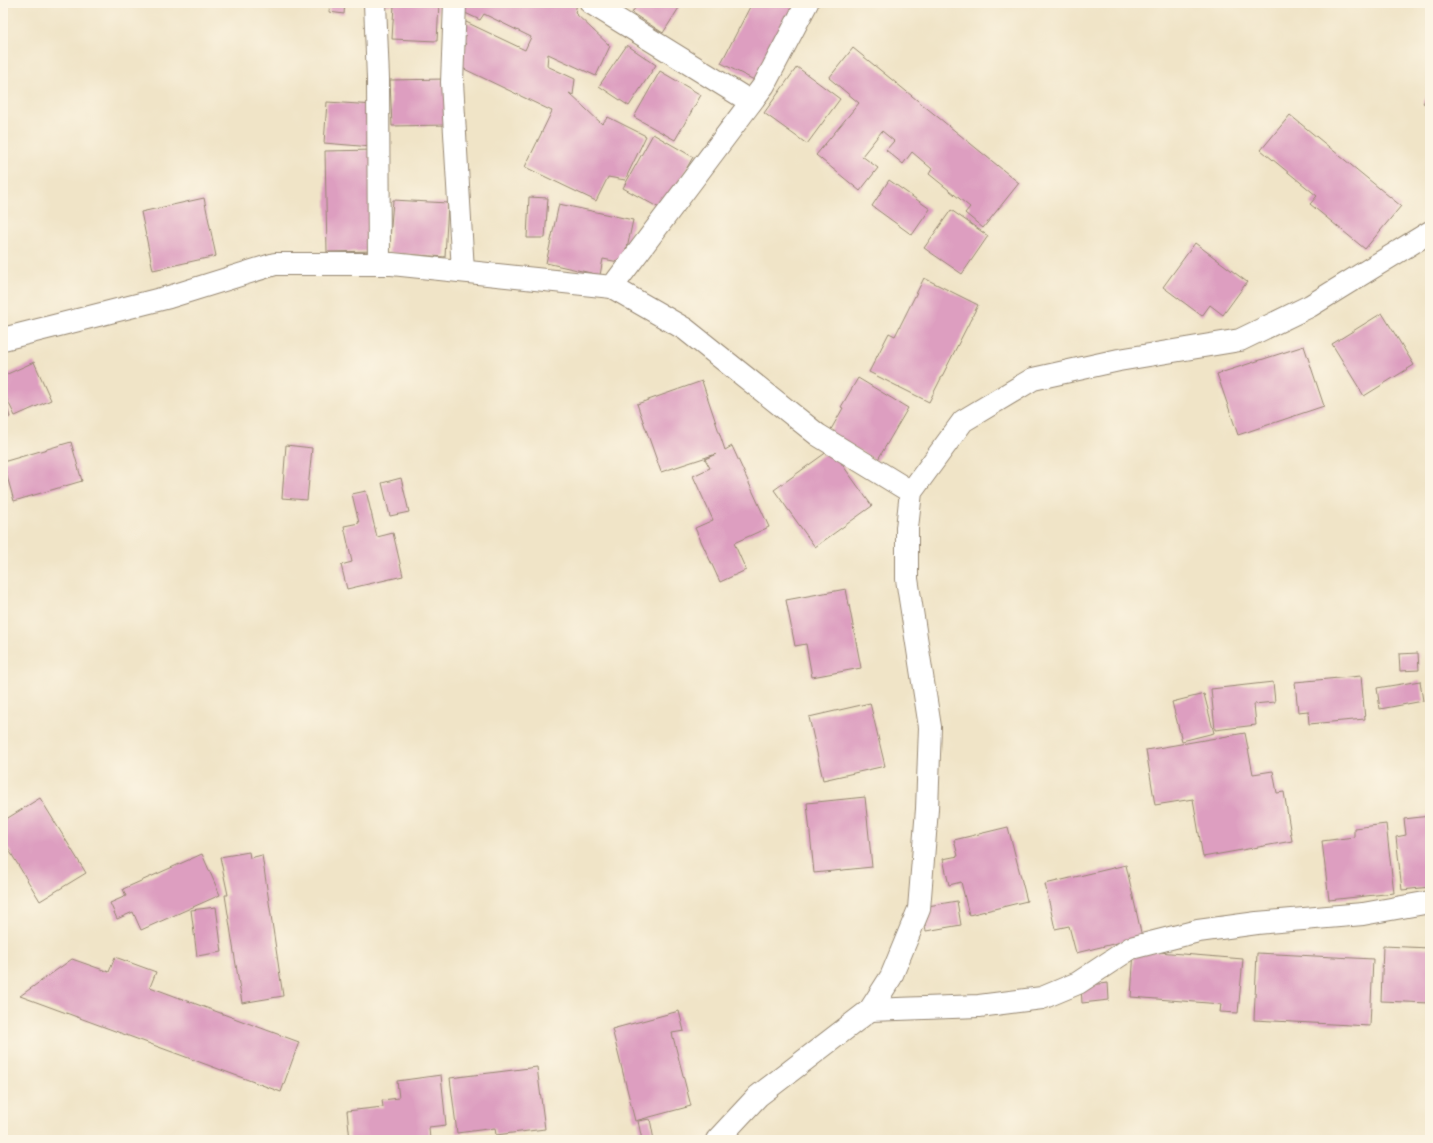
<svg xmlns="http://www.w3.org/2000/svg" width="1433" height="1143" viewBox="0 0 1433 1143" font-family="'Architects Daughter',sans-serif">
<rect width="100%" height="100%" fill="#fcf5e5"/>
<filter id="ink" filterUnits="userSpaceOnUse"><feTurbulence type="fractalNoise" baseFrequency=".025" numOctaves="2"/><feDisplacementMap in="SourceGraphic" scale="8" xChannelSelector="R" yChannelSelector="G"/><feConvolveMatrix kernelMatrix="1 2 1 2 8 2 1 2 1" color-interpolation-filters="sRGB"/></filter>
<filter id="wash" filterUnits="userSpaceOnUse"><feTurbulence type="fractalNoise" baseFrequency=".012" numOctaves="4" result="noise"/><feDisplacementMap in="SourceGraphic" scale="16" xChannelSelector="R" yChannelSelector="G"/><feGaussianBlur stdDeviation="0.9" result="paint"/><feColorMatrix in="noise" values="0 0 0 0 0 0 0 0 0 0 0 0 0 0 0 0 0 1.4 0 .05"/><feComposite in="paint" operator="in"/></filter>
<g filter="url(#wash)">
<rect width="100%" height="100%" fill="#f0e4c7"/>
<g id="blocks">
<g fill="#dd9ec0">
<polygon points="330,3 345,3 344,14 329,12"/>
<polygon points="380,3 439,3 437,41 392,39 394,5 380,5"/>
<polygon points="462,3 577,3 575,13 610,46 596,76 548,54 547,66 575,79 573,95 569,93 602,124 608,117 646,136 625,180 608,177 596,201 525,167 552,111 456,65 466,44 459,38 466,22 525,50 531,37 484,14 480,20 461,11"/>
<polygon points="638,3 682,3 663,33 632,13"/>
<polygon points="752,3 799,3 758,82 721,63"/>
<polygon points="627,45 656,65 629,106 599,86"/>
<polygon points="853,48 1019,183 983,228 965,213 970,207 929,174 932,169 912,152 903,164 886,150 894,141 882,131 862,156 878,168 860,191 816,155 859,103 829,78"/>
<polygon points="797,67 840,99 807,144 764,113"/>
<polygon points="660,71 701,95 675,140 634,117"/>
<polygon points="446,79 447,125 392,126 390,80"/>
<polygon points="1430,92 1430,107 1423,103"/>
<polygon points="327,102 375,105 372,147 324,143"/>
<polygon points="1290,115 1401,206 1365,249 1310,204 1317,196 1261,150"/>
<polygon points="653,134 693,157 663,210 623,188"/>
<polygon points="374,150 376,251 327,252 325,151"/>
<polygon points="889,180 930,209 912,235 872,206"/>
<polygon points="529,197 548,198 545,238 527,238"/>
<polygon points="204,198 216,256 153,270 141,212"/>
<polygon points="393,200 448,203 445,257 389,253"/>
<polygon points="559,204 633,220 624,263 603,259 600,275 546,263"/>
<polygon points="951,210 988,236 962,274 924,248"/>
<polygon points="1195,243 1247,282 1223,315 1210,305 1202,316 1163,287"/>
<polygon points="924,278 978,305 929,402 869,372 889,333 895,336"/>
<polygon points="1382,313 1414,365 1364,396 1332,344"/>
<polygon points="1304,346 1324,406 1238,435 1217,374"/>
<polygon points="34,362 51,400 15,416 3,391 3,376"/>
<polygon points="858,378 908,408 877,461 829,433 843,408 841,407"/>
<polygon points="702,381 725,450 732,446 769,527 734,543 746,570 720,582 695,528 713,520 693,476 710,468 705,459 716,454 661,472 637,404"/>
<polygon points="3,395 10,417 3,419"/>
<polygon points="71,442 82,481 14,501 3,462"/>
<polygon points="286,445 312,448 307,500 282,498"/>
<polygon points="831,449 872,506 815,547 774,490"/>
<polygon points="401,478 409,512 390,516 382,483"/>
<polygon points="366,491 377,537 393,533 403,576 347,589 341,565 352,562 344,526 359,523 352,494"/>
<polygon points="846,589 861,668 812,677 806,644 795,646 786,600"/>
<polygon points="1418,653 1419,670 1400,671 1399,654"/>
<polygon points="1361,676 1365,719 1309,724 1308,711 1298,712 1295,682"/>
<polygon points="1420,681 1423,701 1380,709 1377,688"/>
<polygon points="1273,682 1275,702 1254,704 1256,725 1215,730 1211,689"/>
<polygon points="1204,694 1214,733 1182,741 1172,702"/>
<polygon points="870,703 885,766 823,780 809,717"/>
<polygon points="1245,733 1253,774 1273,771 1277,793 1284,792 1292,841 1203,857 1193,799 1155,805 1146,750"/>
<polygon points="865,797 872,867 814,873 807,803"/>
<polygon points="40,798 86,873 40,901 3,840 3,821"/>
<polygon points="1430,816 1430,887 1402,890 1396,837 1406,835 1404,819"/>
<polygon points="1386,824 1394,893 1329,900 1322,841 1354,837 1354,828"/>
<polygon points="1008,827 1027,901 969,915 961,882 949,885 943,859 958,856 954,840"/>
<polygon points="249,852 250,858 262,855 283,996 242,1003 225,895 228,895 220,857"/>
<polygon points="202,854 220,895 141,930 133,912 117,919 110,903 126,896 123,889"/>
<polygon points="1126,865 1142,937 1076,953 1069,926 1055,929 1045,884"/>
<polygon points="957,901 961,925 926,931 922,907"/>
<polygon points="216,907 222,952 197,956 191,910"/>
<polygon points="1383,946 1430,948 1430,1003 1381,1001"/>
<polygon points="1134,950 1243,959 1238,1013 1220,1012 1221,1004 1131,997"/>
<polygon points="1257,953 1373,959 1370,1026 1254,1020"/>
<polygon points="115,957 156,972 150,987 299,1042 281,1092 20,996 72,959 109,972"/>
<polygon points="1108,983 1109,1000 1082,1003 1081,986"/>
<polygon points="679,1011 684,1031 672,1033 691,1106 635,1121 612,1029"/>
<polygon points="537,1067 545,1129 496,1135 495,1128 457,1133 450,1078"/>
<polygon points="441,1075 446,1125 429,1127 430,1140 350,1140 347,1111 383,1107 382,1100 399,1098 397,1081"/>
<polygon points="650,1119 654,1140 642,1140 638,1121"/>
</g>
</g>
</g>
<g filter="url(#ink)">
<use href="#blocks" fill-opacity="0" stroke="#968772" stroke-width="1"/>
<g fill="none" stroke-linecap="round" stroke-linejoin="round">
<defs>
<g id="street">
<polyline points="375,3 378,79 379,264"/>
<polyline points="455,3 452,82 463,271"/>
<polyline points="591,3 751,102"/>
<polyline points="612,287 764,85 807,3"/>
<polyline points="870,1010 979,1006 1042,998 1078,983 1131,948 1198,931 1257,923 1363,914 1430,902"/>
<polyline points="717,1140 758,1096 870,1010 891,977 919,909 927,809 930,727 907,579 907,528 911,492 963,421 1033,379 1119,360 1240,340 1310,306 1430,232"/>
</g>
<polyline id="secondary" points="3,339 169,297 275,264 392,264 612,287 685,329 818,435 911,492"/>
</defs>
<use href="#street" stroke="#968772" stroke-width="24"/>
<use href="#secondary" stroke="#968772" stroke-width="24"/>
<use href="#street" stroke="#fff" stroke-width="22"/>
<use href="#secondary" stroke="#fff" stroke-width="22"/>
</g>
</g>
<rect width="1433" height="1143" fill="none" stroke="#fcf5e5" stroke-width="16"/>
</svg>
